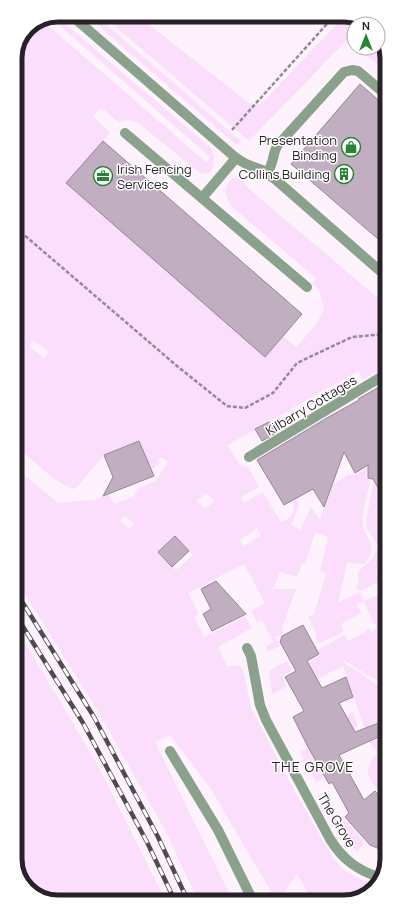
<svg xmlns="http://www.w3.org/2000/svg" width="402" height="917" viewBox="0 0 402 917" font-family="Manrope,sans-serif">
<rect width="100%" height="100%" fill="#fef2fd"/>
<g fill="#fbdefb" fill-rule="evenodd">
<polygon points="86,15 95,15 241,141 237,145 225,135"/>
<polygon points="102,15 137,15 250,104 261,104 345,15 370,24 354,24 354,45 347,40 249,141"/>
<path d="M56 16 211 148C217 158 215 178 200 173L137 122C131 121 124 118 119 123L101 107 93 116 110 133 66 183 265 356 283 336 296 347 316 325 324 309 319 289 312 283 316 278 231 206C225 194 222 188 233 178L245 180 243 183 248 188 386 305V366L363 380 358 371 228 445 239 464 249 468 259 487 241 497 243 503 263 492 281 522 291 517 294 507 293 500 296 498 299 506 291 525 300 530 311 507 320 520 332 486 347 475H355L367 468 365 477 371 478C368 492 363 507 363 521 363 542 381 541 365 564L347 563 338 603 360 592 364 601 386 592 387 687 344 660 343 662 387 692V778L376 788C364 772 366 767 378 752L370 744 343 666 317 679 308 663 320 656 317 650 345 635 348 641 364 633 368 628 373 632 377 626 373 622 364 602 357 604 361 613 341 624 343 632 319 643 315 637 317 635 308 617 314 614 326 574 320 571 328 537 315 533 305 564H302L297 577 280 572 273 589H296L282 628 283 633 275 637 280 646 267 652 266 647 273 642 262 620 257 622 251 611 265 603 244 564 188 593 199 614 194 617 205 637 245 616 252 628 218 647 227 666C236 665 240 664 244 673L251 708 295 792 335 861 345 871 362 880 379 884 358 900H312L297 874 278 900H276L209 786 170 735 155 742 233 901H198L166 832 99 713 16 580V468L58 503 99 499 104 496 107 492 114 504 134 497 137 489 152 482 154 483 168 462 161 457 158 461 160 463 151 470 139 441 104 455 78 486 74 489C57 485 30 458 16 445L15 55 28 27 43 21 206 162 210 157 51 18ZM33 340 49 351 44 358 29 346ZM206 493 214 501 205 509 197 501ZM125 516 134 524 129 529 120 521ZM257 528 261 535 244 546 240 540ZM175 536 193 555 176 570 158 552Z"/>
<polygon points="378,35 385,44 385,71 357,48 378,48"/>
<polygon points="373,482 379,483 382,493 386,501 386,559 381,560 382,551 367,529 366,521"/>
<polygon points="376,549 379,555 376,573 381,580 362,591 356,589 359,578 357,577 359,571 373,558"/>
<polygon points="17,629 97,764 166,901 55,902 32,893 18,873"/>
<polygon points="287,661 292,671 282,676 287,686 272,695 269,671"/>
<polygon points="353,712 358,725 350,738 333,723"/>
<polygon points="308,748 324,778 316,782 300,752"/>
<polygon points="344,819 365,842 357,852 337,823"/>
</g>
<g fill="#c1afc1" stroke="#968596">
<polygon points="360,84 385,106 385,245 291,164"/>
<polygon points="103,141 302,314 265,357 66,183"/>
<polygon points="386,383 386,501 373,479 368,478 368,465 355,473 344,452 324,507 313,489 284,505 257,460 325,419 359,400 358,399"/>
<polygon points="269,422 276,433 262,441 255,429"/>
<polygon points="139,441 154,476 103,496 113,477 104,455"/>
<polygon points="175,536 189,551 172,567 158,552"/>
<polygon points="216,581 246,614 212,631 203,614 211,609 201,589"/>
<polygon points="303,625 319,654 307,661 322,688 346,677 353,697 339,703 355,732 387,720 387,733 339,755 364,800 375,791 380,796 387,791 387,852 370,845 345,817 349,813 332,782 329,784 308,747 293,717 304,711 285,677 296,671 280,642 282,636"/>
</g>
<g fill="none" stroke-linecap="round" stroke-linejoin="round">
<g stroke="#948a93" stroke-width="2.5" stroke-dasharray="4 2" stroke-linecap="butt">
<polyline points="232,130 335,15"/>
<polyline points="16,228 177,366 227,406 245,408 273,393 297,363 352,337 386,334"/>
</g>
<g stroke="#8aa18b" stroke-width="10">
<polyline points="71,15 236,158 246,164 262,170 276,180 379,270 385,273"/>
<polyline points="125,133 307,287"/>
<path d="M266 174C274 165 272 156 277 146L344 72 352 70 358 71 385 94"/>
<polyline points="202,198 236,158"/>
<polyline points="249,457 386,374"/>
<path d="M247 648 251 656 260 705 266 720 330 839C343 860 357 870 381 878"/>
<polyline points="170,751 218,830 253,901"/>
</g>
<defs>
<g id="rail">
<polyline points="16,592 94,717 158,837 188,901"/>
<polyline points="17,617 83,723 147,842 175,901"/>
</g>
</defs>
<use href="#rail" stroke="#524a52" stroke-width="4.5"/>
<use href="#rail" stroke="#fff" stroke-width="3" stroke-dasharray="9" stroke-linecap="butt"/>
</g>
<defs>
<symbol id="shop-ring" viewBox="-11 -11 22 22"><circle r="9.5" fill="#fff" stroke="#288435" stroke-width="1.5"/><path d="M-5-2.5h2.3a2.7 3.5 0 0 1 5.4 0H5L5.5 6h-11ZM-1.5-2.5h3a1.5 2.3 0 0 0-3 0Z" fill="#288435"/></symbol>
<symbol id="building-ring" viewBox="-11 -11 22 22"><circle r="9.5" fill="#fff" stroke="#288435" stroke-width="1.5"/><path d="M-4-6H4V6H1V3H-1V6H-4ZM-2.5-4.3h1.7v1.8h-1.7ZM.8-4.3h1.7v1.8H.8ZM-2.5-1h1.7V.8h-1.7ZM.8-1h1.7V.8H.8Z" fill="#288435"/></symbol>
<symbol id="office-ring" viewBox="-11 -11 22 22"><circle r="9.5" fill="#fff" stroke="#288435" stroke-width="1.5"/><path d="M-6-3h4V-5.5h4V-3h4V5H-6ZM-1-4.5V-3h2v-1.5ZM-6 0V1H6V0Z" fill="#288435"/></symbol>
</defs>
<g fill-rule="evenodd">
<use href="#shop-ring" x="340" y="136" width="22" height="22"/>
<use href="#building-ring" x="333" y="163" width="22" height="22"/>
<use href="#office-ring" x="92" y="165" width="22" height="22"/>
</g>
<g text-anchor="middle" stroke-width="3" stroke-linejoin="round" paint-order="stroke">
<g font-size="13" fill="#282128" stroke="#fff" text-anchor="end">
<text x="337" y="145">Presentation<tspan x="337" dy="15">Binding</tspan></text>
<text x="117" y="174" text-anchor="start">Irish Fencing<tspan x="117" dy="15">Services</tspan></text>
<text x="330" y="179">Collins Building</text>
</g>
<g font-size="13" fill="#282128" stroke="#fff">
<text transform="translate(311 405) rotate(-31)" y="5">Kilbarry Cottages</text>
<text transform="translate(337 820) rotate(59)" y="5">The Grove</text>
</g>
<g font-size="14" letter-spacing="1" fill="#282128" stroke="#fff">
<text x="313" y="772">THE GROVE</text>
</g>
</g>
<path d="M0 0H402V917H0ZM58 22H344A36 36 0 0 1 380 58V859A36 36 0 0 1 344 895H58A36 36 0 0 1 22 859V58A36 36 0 0 1 58 22Z" fill="#fff" fill-rule="evenodd"/>
<path fill="none" stroke="#282128" stroke-width="5" d="M58 22H344A36 36 0 0 1 380 58V859A36 36 0 0 1 344 895H58A36 36 0 0 1 22 859V58A36 36 0 0 1 58 22Z"/>
<g transform="translate(366 36)"><circle r="19" fill="#ffffff" stroke="#a9a6a9"/>
<path d="M0-3L7 15L0 10L-7 15Z" fill="#288435"/>
<text y="-6" font-size="11" font-weight="bold" text-anchor="middle" fill="#282128">N</text>
</g>
</svg>
